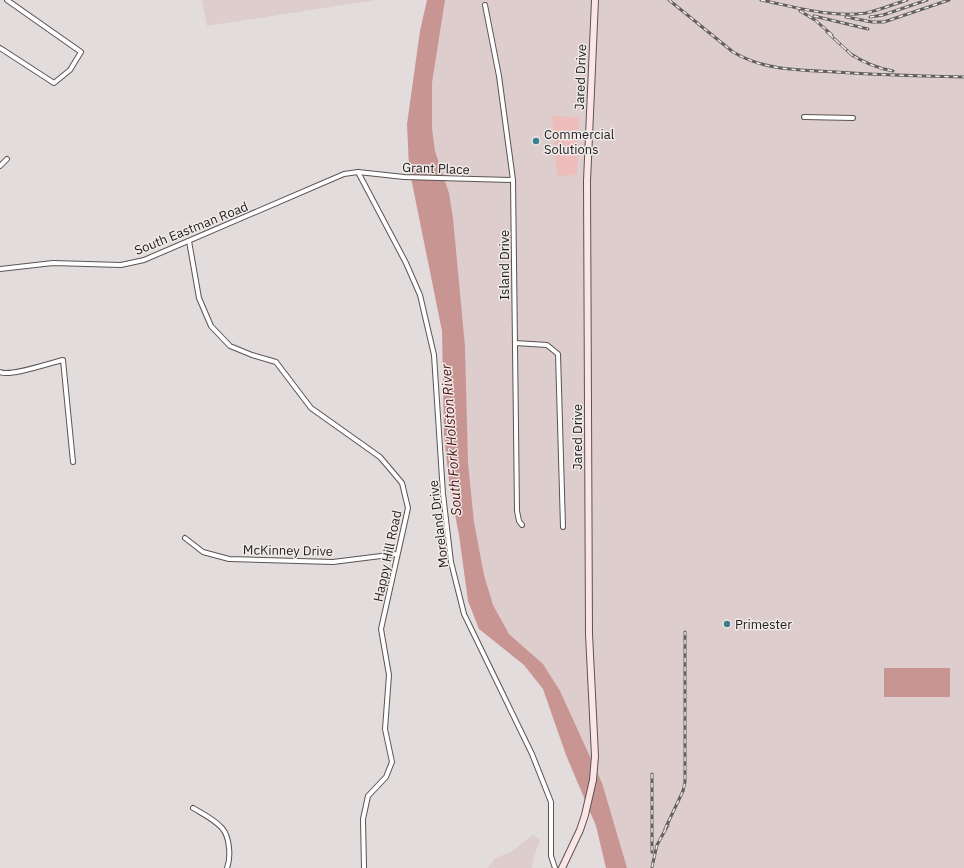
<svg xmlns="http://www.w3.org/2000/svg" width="964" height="868" viewBox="0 0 964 868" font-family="'IBM Plex Sans',sans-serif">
<rect width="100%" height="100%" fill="#e3dcdc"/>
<g fill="#ddcdcc">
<polygon points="202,0 375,0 207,26"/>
<polygon points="445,0 964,0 964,868 626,868 530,652 509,634 493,605 484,575 474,522 468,462 465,346 453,218 449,193 435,151 432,128 432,83"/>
<polygon points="533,835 540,840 533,859 532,868 488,868 495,858 511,852"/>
</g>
<polygon fill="#ecbdbb" points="552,116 579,117 577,175 557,176"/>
<g fill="#c99593">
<polygon points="427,0 445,0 432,83 432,128 435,151 449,193 453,218 465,346 468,462 474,522 484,575 493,605 509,634 543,664 560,691 602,783 627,868 606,868 596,826 566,755 543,689 524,665 479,629 468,601 459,535 450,489 444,435 442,331 409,168 407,124 420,31"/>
<rect x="884" y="668" width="66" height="29"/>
</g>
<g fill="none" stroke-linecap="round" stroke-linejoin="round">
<defs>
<g id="street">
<polyline points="485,5 499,76 513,180 517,511 519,521 522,525"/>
<polyline points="0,48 54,83 70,70 81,52 7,0"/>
<polyline points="804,117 853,118"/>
<polyline points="0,166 7,159"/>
<polyline points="358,172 406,263 420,295 434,355 443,494 451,562 464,614 532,754 551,802 551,856 555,868"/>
<polyline points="189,241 199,298 211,326 230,346 252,355 276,362 311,408 380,457 402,483 408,508 381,629 389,675 385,729 392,762 386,777 368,796 363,819 364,868"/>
<polyline points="0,269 53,263 121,265 144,260 344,174 358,172 404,177 513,180"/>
<polyline points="515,343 547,345 558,354 563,527"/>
<path d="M0 372C11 377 49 363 63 360L73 462"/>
<polyline points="185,538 203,552 229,559 333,562 397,554"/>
<path d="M193 808C203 814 214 819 222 828 230 837 231 858 227 868"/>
</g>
<polyline id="secondary" points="562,868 580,830 585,815 593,780 595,756 589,634 587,181 595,0"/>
</defs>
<use href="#street" stroke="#5a5454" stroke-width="6"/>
<use href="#secondary" stroke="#5a5454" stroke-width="8"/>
<use href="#street" stroke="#fff" stroke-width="4"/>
<use href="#secondary" stroke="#fbe6e5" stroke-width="6"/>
<defs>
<g id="rail">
<path d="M669 0 733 52C765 71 801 70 836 72 879 75 921 76 964 77"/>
<path d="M761 0C795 7 831 18 866 13 880 10 894 4 907 0"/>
<polyline points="800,11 815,20 832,35"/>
<polyline points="814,16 868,29"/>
<polyline points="846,17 872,22 884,22 949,0"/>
<polyline points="870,17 883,15 927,0"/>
<path d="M853 56 827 32 851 54C864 63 877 68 893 71"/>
<polyline points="652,774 652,852"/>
<polyline points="665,829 683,791 685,782 685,632"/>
<polyline points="652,867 657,845 668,825"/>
</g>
</defs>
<use href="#rail" stroke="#635f5f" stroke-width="3"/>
<use href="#rail" stroke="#f0eae9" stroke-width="1.5" stroke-dasharray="4.5" stroke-linecap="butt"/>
</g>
<g fill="#3c808f" stroke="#f0eae9" stroke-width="1.5">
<circle cx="536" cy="141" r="4"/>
<circle cx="727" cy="624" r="4"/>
</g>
<g text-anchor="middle" stroke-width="3" stroke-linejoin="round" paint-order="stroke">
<g font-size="13" fill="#1f1d1d" stroke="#f0eae9">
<text transform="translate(580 77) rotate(-88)" y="5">Jared Drive</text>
<text transform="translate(436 168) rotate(2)" y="5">Grant Place</text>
<text transform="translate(191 228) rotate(-22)" y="5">South Eastman Road</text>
<text transform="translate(504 265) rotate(-90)" y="5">Island Drive</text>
<text transform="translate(577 437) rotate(-90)" y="5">Jared Drive</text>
<text transform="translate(438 524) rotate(-97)" y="5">Moreland Drive</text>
<text transform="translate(288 550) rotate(1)" y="5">McKinney Drive</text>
<text transform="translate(387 556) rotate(-78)" y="5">Happy Hill Road</text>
</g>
<g font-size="13" fill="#1f1d1d" stroke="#f0eae9" text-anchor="start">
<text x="544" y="139">Commercial<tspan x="544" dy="15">Solutions</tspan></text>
<text x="735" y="629">Primester</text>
</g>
<g font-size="14" font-style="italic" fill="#4f1015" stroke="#f0eae9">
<text transform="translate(451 440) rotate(-94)" y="5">South Fork Holston River</text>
</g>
</g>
</svg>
